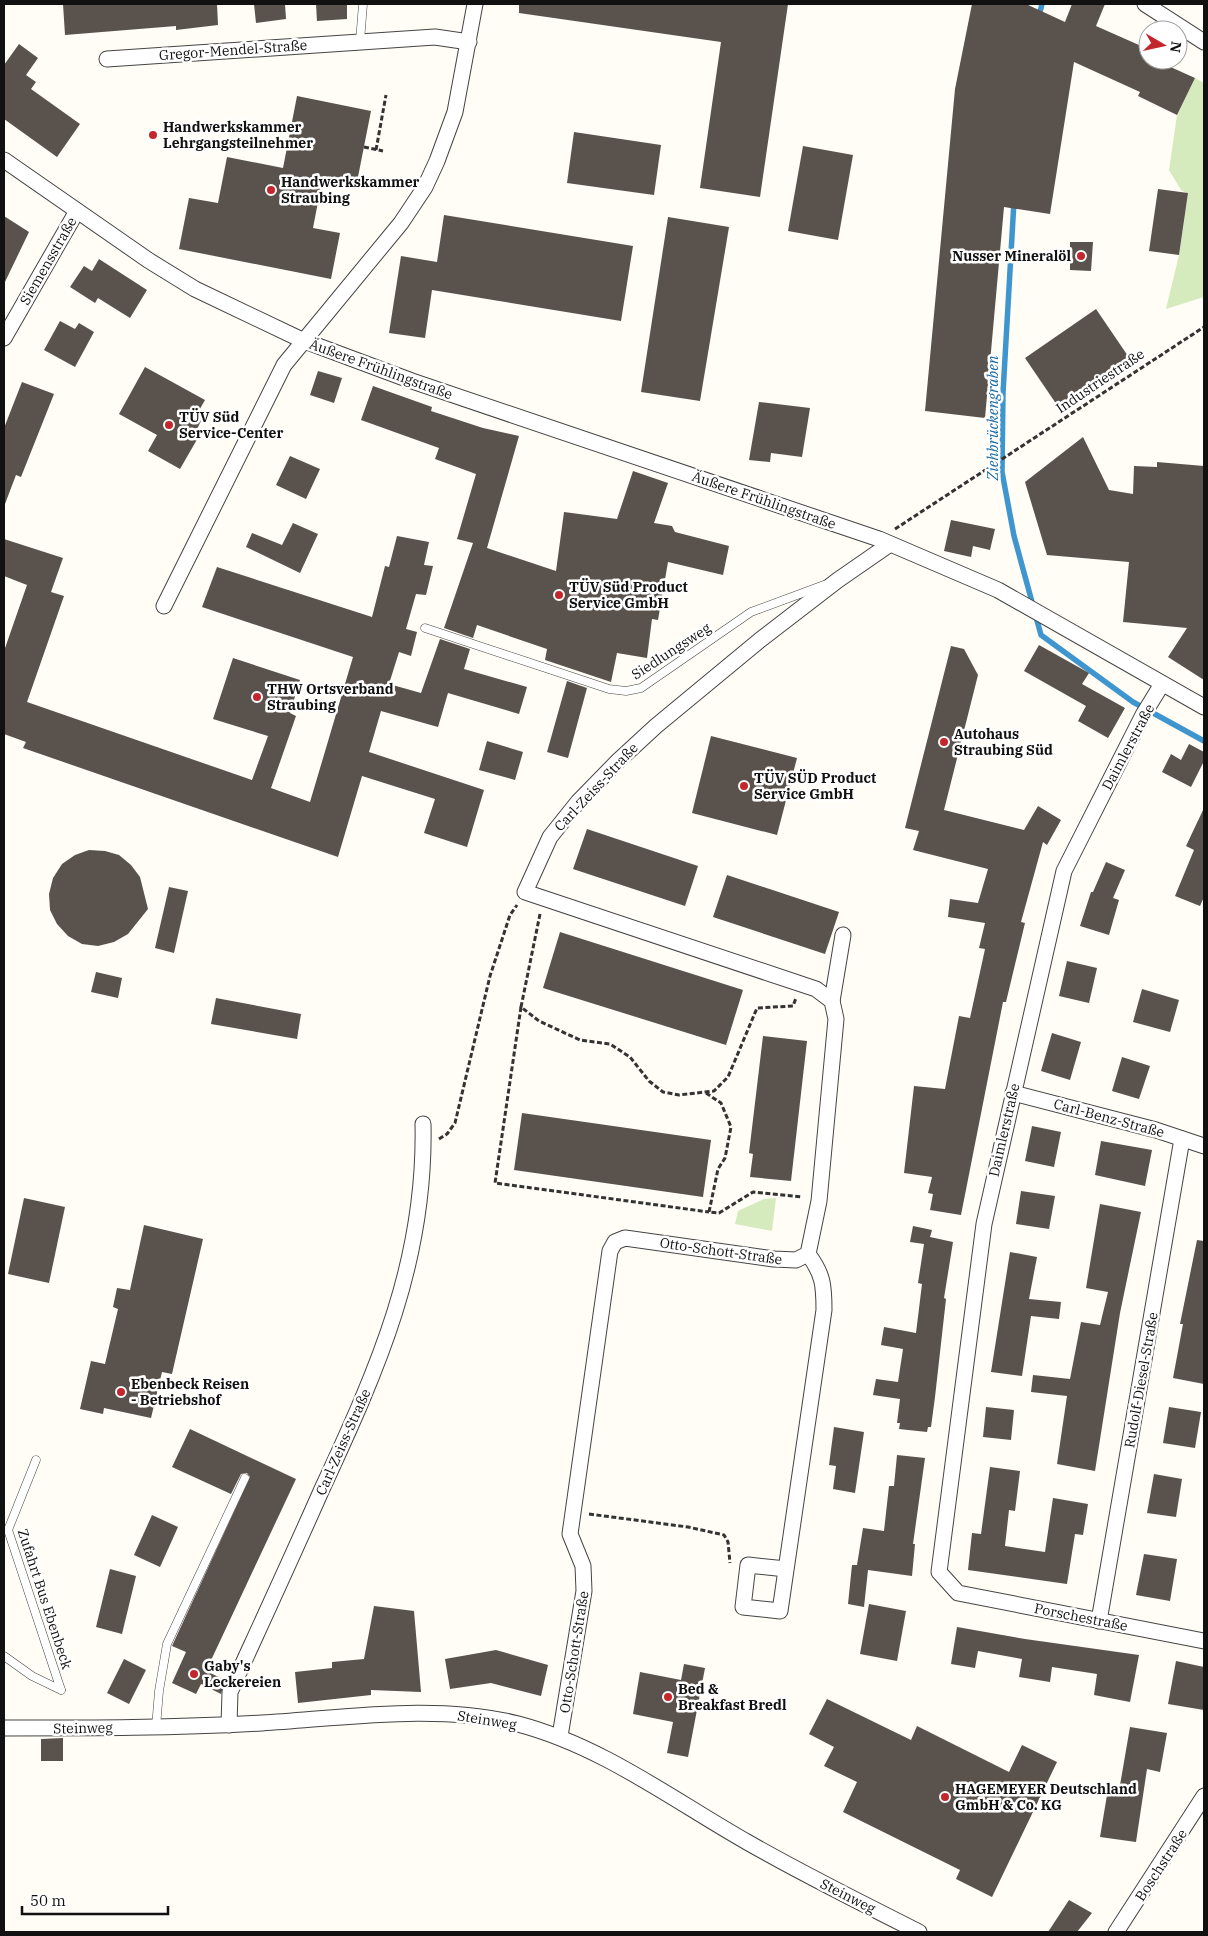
<svg xmlns="http://www.w3.org/2000/svg" width="1208" height="1936" viewBox="0 0 1208 1936" font-family="'IBM Plex Serif',serif">
<rect width="100%" height="100%" fill="#fffdf5"/>
<g fill="#d5ebbd">
<polygon points="1195,78 1204,83 1204,297 1166,309 1179,255 1188,194 1181,190 1169,170 1177,115"/>
<polygon points="776,1198 772,1231 735,1224 738,1211 764,1199"/>
</g>
<g fill="none" stroke-linecap="round" stroke-linejoin="round">
<g stroke="#3f96cf" stroke-width="5.5">
<polyline points="1039,16 1042,4"/>
<polyline points="1014,201 1003,393 1002,472 1014,536 1041,635 1133,702 1204,741"/>
</g>
</g>
<g fill="#5a524d">
<polygon points="63,4 217,4 218,25 176,30 176,26 65,35"/>
<polygon points="254,4 285,4 286,19 256,23"/>
<polygon points="316,4 347,4 347,19 317,21"/>
<polygon points="519,4 788,4 760,197 700,188 721,42 519,13"/>
<polygon points="972,4 1026,4 1065,22 1072,4 1105,4 1096,26 1148,49 1148,60 1155,60 1195,78 1177,115 1138,96 1140,92 1074,62 1050,214 1004,207 985,418 925,411 955,89"/>
<polygon points="19,44 38,58 26,75 36,82 31,89 80,124 57,157 4,119 4,65"/>
<polygon points="297,96 371,111 357,182 323,176 313,228 340,233 331,279 179,249 189,198 218,203 227,157 283,168"/>
<polygon points="574,132 661,145 654,195 567,183"/>
<polygon points="803,146 853,155 838,240 788,231"/>
<polygon points="1158,189 1188,193 1179,255 1149,251"/>
<polygon points="444,215 633,246 621,321 432,290 425,338 389,333 401,256 437,262"/>
<polygon points="4,216 29,232 4,284"/>
<polygon points="668,217 729,227 700,401 641,392"/>
<polygon points="1070,242 1093,242 1091,271 1070,270"/>
<polygon points="99,259 147,290 130,318 98,298 95,303 70,287 84,266 92,271"/>
<polygon points="1096,309 1130,359 1059,408 1025,358"/>
<polygon points="60,321 75,329 79,323 94,332 75,367 44,350"/>
<polygon points="145,367 205,400 197,414 203,417 195,433 199,436 180,469 148,451 157,435 119,414"/>
<polygon points="318,371 342,378 334,403 310,395"/>
<polygon points="22,382 54,394 21,477 16,475 5,504 4,428"/>
<polygon points="373,386 432,407 431,411 483,428 519,436 487,548 556,571 564,512 617,519 633,471 668,483 654,523 672,526 675,532 729,546 723,575 668,562 658,620 652,619 647,658 617,653 611,682 545,660 547,649 477,625 473,638 444,628 473,543 457,539 476,474 435,459 439,448 361,420"/>
<polygon points="759,402 810,408 802,457 771,453 770,462 749,460"/>
<polygon points="1083,437 1109,490 1133,494 1134,466 1157,467 1157,462 1204,466 1204,680 1168,657 1187,628 1123,622 1129,562 1047,555 1025,482"/>
<polygon points="290,456 320,469 306,499 276,485"/>
<polygon points="951,520 995,529 990,550 973,546 971,557 944,551"/>
<polygon points="293,523 318,534 300,573 246,547 252,533 282,545"/>
<polygon points="397,536 429,542 424,565 433,566 426,595 416,594 406,629 417,632 411,656 399,652 389,684 421,693 440,639 470,649 464,669 527,687 519,714 448,693 438,727 381,711 369,752 484,790 467,847 424,833 435,799 362,776 338,857 23,748 26,742 4,734 4,651 27,585 4,576 4,539 63,558 51,592 64,596 27,702 252,780 268,736 213,719 233,658 300,680 290,713 296,716 271,788 310,802 353,657 202,607 217,567 372,617 385,566 389,567"/>
<polygon points="1039,645 1089,673 1082,684 1125,708 1108,738 1078,721 1086,706 1024,671"/>
<polygon points="951,646 964,649 978,675 944,810 1024,830 1038,806 1061,820 1047,845 1043,842 1021,922 1025,923 1006,1002 1003,1002 961,1215 930,1210 933,1194 928,1193 932,1177 904,1173 914,1086 945,1089 959,1016 970,1018 985,949 979,948 985,923 948,917 950,899 978,903 988,869 913,850 919,831 905,828"/>
<polygon points="567,681 587,688 568,758 547,752"/>
<polygon points="711,736 797,758 777,835 692,813"/>
<polygon points="487,741 523,752 515,780 479,770"/>
<polygon points="1189,744 1204,752 1204,761 1191,787 1162,772 1171,754 1181,760"/>
<polygon points="1204,808 1204,897 1200,906 1175,896 1194,850 1186,846"/>
<polygon points="587,829 698,866 685,906 573,869"/>
<polygon points="89,850 105,851 119,855 131,865 140,877 148,909 128,934 114,942 98,946 82,944 68,936 57,924 50,910 49,894 53,878 62,864 75,855"/>
<polygon points="1106,862 1125,870 1113,898 1119,900 1109,935 1080,926 1091,892 1093,892"/>
<polygon points="727,875 839,912 825,954 713,917"/>
<polygon points="169,887 188,891 174,953 155,948"/>
<polygon points="560,932 743,990 726,1045 543,988"/>
<polygon points="1067,961 1097,968 1089,1003 1059,996"/>
<polygon points="96,972 122,978 118,998 91,992"/>
<polygon points="1142,989 1179,1000 1170,1032 1133,1022"/>
<polygon points="216,998 301,1014 297,1039 211,1024"/>
<polygon points="1052,1033 1081,1042 1070,1080 1041,1071"/>
<polygon points="763,1036 807,1041 791,1181 750,1177 753,1154 749,1153"/>
<polygon points="1122,1057 1150,1066 1139,1099 1112,1091"/>
<polygon points="522,1113 711,1140 703,1197 514,1170"/>
<polygon points="1032,1126 1061,1132 1054,1167 1025,1161"/>
<polygon points="1101,1141 1152,1150 1145,1186 1095,1175"/>
<polygon points="1021,1191 1055,1196 1049,1229 1016,1224"/>
<polygon points="24,1198 65,1207 49,1283 8,1274"/>
<polygon points="1100,1204 1141,1212 1120,1313 1095,1471 1057,1464 1067,1396 1031,1392 1033,1375 1070,1379 1081,1322 1100,1325 1108,1292 1086,1288"/>
<polygon points="144,1225 203,1239 172,1374 162,1372 151,1418 104,1408 103,1414 80,1409 91,1361 105,1364 118,1309 113,1307 117,1288 130,1290"/>
<polygon points="913,1226 932,1230 930,1237 953,1242 944,1298 946,1299 935,1397 931,1427 928,1427 927,1432 899,1429 900,1423 897,1423 900,1399 873,1395 876,1379 898,1382 903,1349 881,1345 884,1327 916,1333 922,1284 918,1283 924,1244 910,1242"/>
<polygon points="1197,1240 1204,1241 1204,1384 1173,1378 1183,1324 1180,1324"/>
<polygon points="1010,1252 1037,1257 1029,1299 1061,1302 1059,1319 1031,1316 1022,1376 991,1372"/>
<polygon points="986,1407 1014,1410 1011,1440 983,1437"/>
<polygon points="1169,1407 1201,1412 1195,1448 1163,1443"/>
<polygon points="834,1427 864,1432 855,1493 833,1489 836,1466 829,1465"/>
<polygon points="190,1429 296,1479 206,1671 225,1680 221,1694 201,1684 196,1694 172,1683 186,1652 172,1646 250,1477 247,1473 241,1474 231,1494 172,1467"/>
<polygon points="897,1455 925,1458 913,1544 915,1544 912,1576 868,1570 864,1607 848,1604 852,1565 857,1565 863,1528 884,1531 889,1486 894,1486"/>
<polygon points="990,1467 1020,1471 1015,1511 1009,1510 1005,1546 1045,1552 1053,1498 1088,1504 1083,1535 1075,1534 1067,1584 968,1570 972,1533 981,1534"/>
<polygon points="1154,1474 1182,1479 1176,1517 1147,1513"/>
<polygon points="152,1515 178,1527 160,1567 134,1555"/>
<polygon points="1144,1554 1177,1559 1170,1601 1136,1595"/>
<polygon points="110,1569 136,1576 122,1634 96,1627"/>
<polygon points="869,1604 906,1611 897,1661 860,1654"/>
<polygon points="374,1606 414,1611 421,1692 371,1690 371,1695 298,1703 295,1672 332,1668 332,1662 364,1659"/>
<polygon points="957,1627 1025,1639 1139,1655 1130,1702 1094,1695 1097,1674 1052,1667 1050,1682 1019,1677 1022,1659 978,1651 975,1668 951,1664"/>
<polygon points="496,1650 548,1665 541,1696 491,1683 450,1689 445,1659"/>
<polygon points="124,1659 146,1670 129,1704 107,1693"/>
<polygon points="1176,1661 1204,1667 1204,1710 1168,1704"/>
<polygon points="684,1664 705,1668 688,1757 667,1753 673,1722 633,1714 640,1672 681,1680"/>
<polygon points="827,1699 911,1740 917,1726 1009,1772 1022,1745 1057,1762 992,1897 956,1879 960,1870 843,1812 857,1782 824,1766 834,1747 809,1734"/>
<polygon points="1130,1727 1167,1733 1160,1772 1147,1769 1136,1842 1100,1837 1108,1789 1119,1791"/>
<polygon points="63,1738 63,1761 41,1761 41,1739"/>
<polygon points="1069,1900 1092,1913 1077,1932 1048,1932"/>
</g>
<g fill="none" stroke-linecap="round" stroke-linejoin="round">
<defs>
<g id="lane">
<polyline points="360,41 363,4"/>
<polyline points="425,628 609,689 626,691 641,688 751,612 824,585"/>
<polyline points="36,1460 8,1530 61,1690"/>
<polyline points="4,1656 32,1676 61,1690"/>
<polyline points="156,1727 159,1691 167,1644 245,1478"/>
</g>
<g id="street">
<polyline points="1145,4 1204,42"/>
<polyline points="107,59 435,37 469,42"/>
<polyline points="4,160 148,260 195,289 302,340 412,381 879,539 998,590 1204,707"/>
<polyline points="4,338 77,211"/>
<polyline points="164,606 284,365 401,223 425,187 437,161 455,112 475,4"/>
<polyline points="1162,684 1143,715 1064,871 984,1224 939,1572 958,1593 1204,1641"/>
<polyline points="832,1001 843,935"/>
<polyline points="1013,1093 1156,1130 1204,1146"/>
<path d="M786 1569 748 1565 743 1607 780 1611 824 1310C824 1285 823 1274 808 1254"/>
<polyline points="1099,1621 1182,1139"/>
<path d="M229 1725 230 1692C261 1624 292 1557 322 1489 378 1368 426 1261 423 1124"/>
<path d="M4 1728C90 1728 176 1728 262 1723 343 1718 439 1703 518 1724 602 1746 673 1800 747 1842 803 1874 861 1903 919 1932"/>
<polyline points="560,1736 584,1591 583,1566 570,1534 610,1251 615,1242 625,1238 774,1259 796,1260 808,1254 819,1201 836,1019 832,1001 816,989 525,892 550,837 578,802 618,761 656,726 760,640 838,580 890,544"/>
<polyline points="1116,1932 1204,1796"/>
</g>
</defs>
<use href="#lane" stroke="#444" stroke-width="9"/>
<use href="#street" stroke="#444" stroke-width="17"/>
<g stroke="#333" stroke-width="3" stroke-dasharray="5 2.5" stroke-linecap="butt">
<polyline points="364,147 383,151"/>
<polyline points="376,150 386,95"/>
<polyline points="895,529 1204,327"/>
<polyline points="540,914 521,1007 539,1021 580,1040 610,1044 630,1057 649,1081 663,1092 679,1095 714,1091 728,1077 757,1008 793,1006 796,998"/>
<polyline points="521,1007 495,1183 709,1212"/>
<polyline points="706,1093 721,1103 731,1127 725,1158 718,1169 709,1212 719,1213 753,1192 802,1197"/>
<polyline points="439,1139 447,1134 455,1123 490,976 510,915 517,905"/>
<polyline points="589,1514 688,1527 724,1535 728,1542 730,1563"/>
</g>
<use href="#lane" stroke="#fff" stroke-width="8"/>
<use href="#street" stroke="#fff" stroke-width="15"/>
</g>
<g fill="#c4262e" stroke="#fff" stroke-width="2">
<circle cx="153" cy="135" r="5"/>
<circle cx="271" cy="190" r="5"/>
<circle cx="1081" cy="256" r="5"/>
<circle cx="169" cy="425" r="5"/>
<circle cx="559" cy="595" r="5"/>
<circle cx="257" cy="697" r="5"/>
<circle cx="944" cy="742" r="5"/>
<circle cx="744" cy="786" r="5"/>
<circle cx="121" cy="1392" r="5"/>
<circle cx="194" cy="1674" r="5"/>
<circle cx="668" cy="1697" r="5"/>
<circle cx="945" cy="1797" r="5"/>
</g>
<g text-anchor="middle" stroke-width="5" stroke-linejoin="round" paint-order="stroke">
<g font-size="14" fill="#111" stroke="#fff">
<text transform="translate(233 50) rotate(-4)" y="5">Gregor-Mendel-Straße</text>
<text transform="translate(48 261) rotate(-60)" y="5">Siemensstraße</text>
<text transform="translate(381 369) rotate(20)" y="5">Äußere Frühlingstraße</text>
<text transform="translate(1100 381) rotate(-34)" y="5">Industriestraße</text>
<text transform="translate(764 500) rotate(19)" y="5">Äußere Frühlingstraße</text>
<text transform="translate(671 651) rotate(-33)" y="5">Siedlungsweg</text>
<text transform="translate(1128 747) rotate(-62)" y="5">Daimlerstraße</text>
<text transform="translate(596 787) rotate(-47)" y="5">Carl-Zeiss-Straße</text>
<text transform="translate(1109 1118) rotate(15)" y="5">Carl-Benz-Straße</text>
<text transform="translate(1004 1130) rotate(-77)" y="5">Daimlerstraße</text>
<text transform="translate(721 1251) rotate(8)" y="5">Otto-Schott-Straße</text>
<text transform="translate(1141 1380) rotate(-80)" y="5">Rudolf-Diesel-Straße</text>
<text transform="translate(343 1442) rotate(-66)" y="5">Carl-Zeiss-Straße</text>
<text transform="translate(45 1599) rotate(72)" y="5">Zufahrt Bus Ebenbeck</text>
<text transform="translate(1081 1617) rotate(11)" y="5">Porschestraße</text>
<text transform="translate(574 1652) rotate(-81)" y="5">Otto-Schott-Straße</text>
<text transform="translate(487 1720) rotate(9)" y="5">Steinweg</text>
<text transform="translate(83 1728) rotate(-1)" y="5">Steinweg</text>
<text transform="translate(1161 1865) rotate(-57)" y="5">Boschstraße</text>
<text transform="translate(848 1896) rotate(27)" y="5">Steinweg</text>
</g>
<g font-size="14" font-weight="bold" fill="#111" stroke="#fff" text-anchor="start">
<text x="163" y="132">Handwerkskammer<tspan x="163" dy="16">Lehrgangsteilnehmer</tspan></text>
<text x="281" y="187">Handwerkskammer<tspan x="281" dy="16">Straubing</tspan></text>
<text x="1071" y="261" text-anchor="end">Nusser Mineralöl</text>
<text x="179" y="422">TÜV Süd<tspan x="179" dy="16">Service-Center</tspan></text>
<text x="569" y="592">TÜV Süd Product<tspan x="569" dy="16">Service GmbH</tspan></text>
<text x="267" y="694">THW Ortsverband<tspan x="267" dy="16">Straubing</tspan></text>
<text x="954" y="739">Autohaus<tspan x="954" dy="16">Straubing Süd</tspan></text>
<text x="754" y="783">TÜV SÜD Product<tspan x="754" dy="16">Service GmbH</tspan></text>
<text x="131" y="1389">Ebenbeck Reisen<tspan x="131" dy="16">- Betriebshof</tspan></text>
<text x="204" y="1671">Gaby's<tspan x="204" dy="16">Leckereien</tspan></text>
<text x="678" y="1694">Bed &amp;<tspan x="678" dy="16">Breakfast Bredl</tspan></text>
<text x="955" y="1794">HAGEMEYER Deutschland<tspan x="955" dy="16">GmbH &amp; Co. KG</tspan></text>
</g>
<g font-size="15" font-style="italic" fill="#1768a6" stroke="#fff">
<text transform="translate(993 418) rotate(-90)" y="5">Ziehbrückengraben</text>
</g>
</g>
<rect width="1208" height="1936" fill="none" stroke="#111111" stroke-width="10"/>
<g transform="translate(1163 45) rotate(99)"><circle r="24" fill="#ffffff" stroke="#a0a0a0"/>
<path d="M0-4L9 19L0 12L-9 19Z" fill="#c4262e"/>
<text y="-8" font-size="14" font-weight="bold" text-anchor="middle" fill="#111111">N</text>
</g>
<path d="M22 1906v8h146v-8" fill="none" stroke="#111111" stroke-width="2.5"/>
<text x="30" y="1906" font-size="15" fill="#111111" stroke="#ffffff" stroke-width="4" paint-order="stroke">50 m</text>
</svg>
